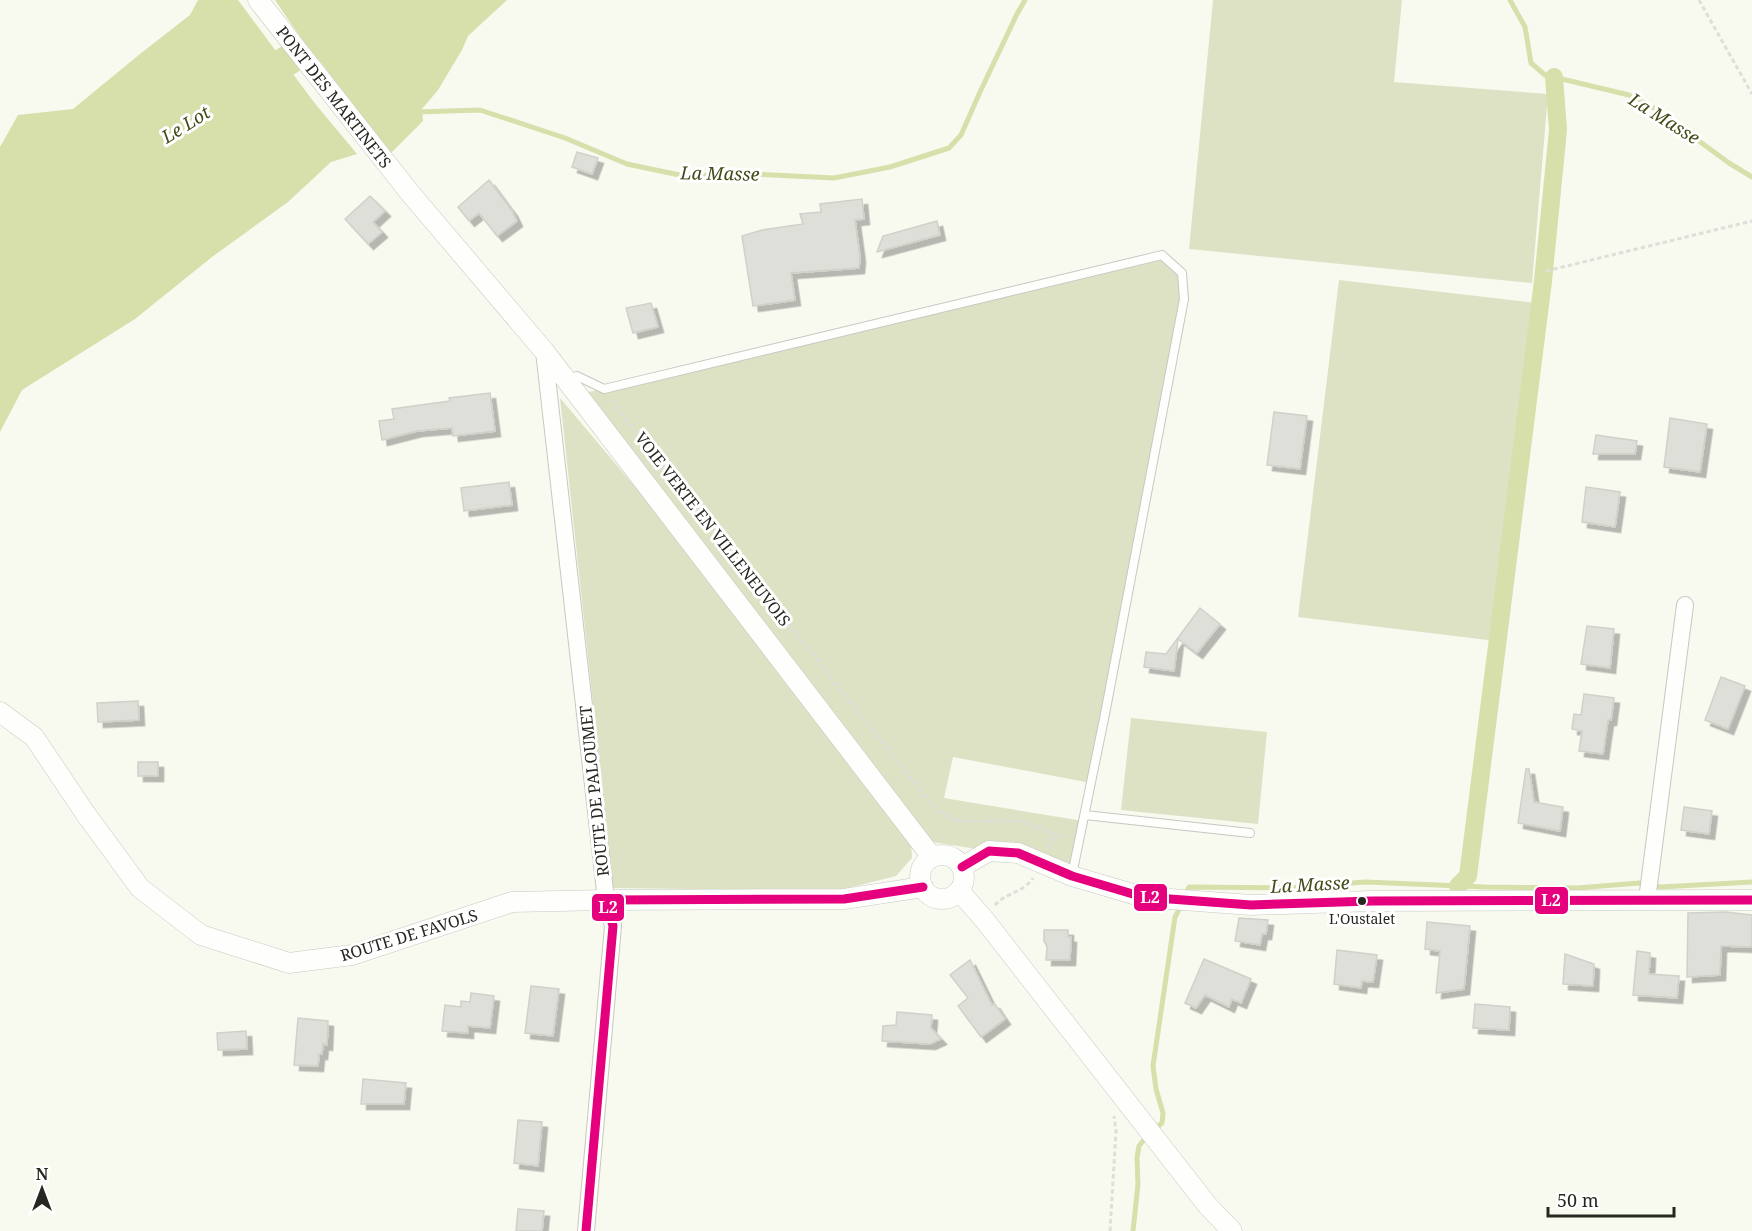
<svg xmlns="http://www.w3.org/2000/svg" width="1752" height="1231" viewBox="0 0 1752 1231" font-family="'Noto Serif',serif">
<defs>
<filter id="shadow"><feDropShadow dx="5.5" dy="5.5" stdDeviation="0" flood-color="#0004"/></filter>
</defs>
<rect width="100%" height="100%" fill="#f8faf0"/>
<g fill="#dde2c5">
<polygon points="1213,0 1402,0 1394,82 1548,94 1532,283 1189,249"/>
<polygon points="1162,255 1182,273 1184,299 1091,783 953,757 944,798 1083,821 1072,876 989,851 920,840 577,394 604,389"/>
<polygon points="1339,280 1537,303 1496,641 1298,617"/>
<polygon points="560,398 653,508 911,842 912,858 896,876 836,891 613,888"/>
<polygon points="1131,718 1267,732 1258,824 1121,810"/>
</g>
<g fill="#d7dfab">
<polygon points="198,0 238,0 313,101 357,154 331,162 288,202 212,257 135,319 22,390 0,432 0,147 18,115 73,109 140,54 190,15"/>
<polygon points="275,0 507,0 468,36 462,50 438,90 422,109 423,121 391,153 294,28"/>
</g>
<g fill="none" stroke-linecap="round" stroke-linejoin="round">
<g stroke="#d7dfab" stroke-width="5">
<polyline points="1510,0 1525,27 1531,63 1545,75 1629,95 1654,108 1729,163 1752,177"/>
<polyline points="416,112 480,110 565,138 627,164 689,177 731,173 834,178 890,167 949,148 961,135 980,92 1017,14 1025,0"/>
<polyline points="1185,895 1189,887 1290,888 1365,882 1485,887 1577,888 1639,883 1660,887 1752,882"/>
<polyline points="1155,1129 1162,1123 1163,1113 1156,1089 1153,1066 1175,917 1182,904"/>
<polyline points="1133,1231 1138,1184 1137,1158 1139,1146 1143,1141"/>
</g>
<polyline stroke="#d7dfab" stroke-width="18" points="1458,886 1468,876 1543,281 1558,130 1554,77"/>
<polyline stroke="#d7dfab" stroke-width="30" points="249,85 339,28 365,0"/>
</g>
<g fill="#dedfd8" stroke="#d0d1ca" stroke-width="1.5" filter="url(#shadow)">
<polygon points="577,152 598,158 592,174 572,167"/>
<polygon points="489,180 512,211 517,221 497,236 479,213 469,221 458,207"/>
<polygon points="370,196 385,211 373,222 382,232 368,244 345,219"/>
<polygon points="862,199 864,219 855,220 860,257 859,268 791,273 795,300 753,306 742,236 762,230 803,224 800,214 821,212 820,204"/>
<polygon points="937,221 940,235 877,252 883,236"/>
<polygon points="651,303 658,327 633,333 626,308"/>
<polygon points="490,393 495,431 453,436 452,428 417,431 382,440 379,421 394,419 392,409 450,401 449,398"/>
<polygon points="1274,412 1307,416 1300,469 1267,465"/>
<polygon points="1670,418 1707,424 1700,472 1664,467"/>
<polygon points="1596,435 1637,441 1635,454 1593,454"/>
<polygon points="509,482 512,505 464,511 461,488"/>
<polygon points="1586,487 1620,492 1615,527 1582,522"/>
<polygon points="1200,608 1220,624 1197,653 1178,639 1174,671 1144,667 1146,652 1166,654"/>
<polygon points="1587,626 1614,629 1610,668 1581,664"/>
<polygon points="1721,677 1745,686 1728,729 1705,720"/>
<polygon points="1584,694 1614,698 1611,720 1608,720 1603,754 1579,751 1582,731 1572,729 1574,714 1581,715"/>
<polygon points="138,701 139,720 98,722 97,703"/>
<rect x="138" y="762" width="20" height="14"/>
<polygon points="1526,769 1529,769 1534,802 1563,807 1560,831 1518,823"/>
<polygon points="1684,807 1712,811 1709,834 1681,830"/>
<polygon points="1726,912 1752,915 1752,947 1721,946 1720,975 1687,977 1688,913"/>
<polygon points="1239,918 1268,920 1266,934 1262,934 1260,945 1235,941"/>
<polygon points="1427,922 1470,926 1464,989 1436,993 1440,951 1425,949"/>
<polygon points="1044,930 1068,930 1068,937 1071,937 1070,960 1046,960 1047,947 1044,941"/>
<polygon points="1337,950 1377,955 1373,982 1362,981 1361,988 1334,984"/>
<polygon points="1637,951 1650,953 1649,974 1679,976 1677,998 1633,995"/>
<polygon points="1565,954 1594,964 1593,986 1563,984"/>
<polygon points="1204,959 1251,979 1241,1003 1232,999 1229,1007 1205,995 1196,1008 1185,1003"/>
<polygon points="970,960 992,1005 994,1003 1005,1019 981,1037 958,1006 968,998 950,975"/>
<polygon points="531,986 559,989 553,1036 525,1033"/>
<polygon points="471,993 494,996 490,1028 468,1026 468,1033 442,1031 445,1005 461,1007 461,1001 470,1002"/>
<polygon points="1475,1004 1510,1007 1509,1030 1473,1028"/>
<polygon points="897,1012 932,1015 931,1028 941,1039 930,1044 882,1041 883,1026 896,1025"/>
<polygon points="298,1018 328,1021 327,1045 323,1044 322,1054 319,1054 318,1066 294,1065"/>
<polygon points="246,1031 247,1049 218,1050 217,1033"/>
<polygon points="363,1079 406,1083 404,1104 361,1104"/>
<polygon points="518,1120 542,1122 538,1166 514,1163"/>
<polygon points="518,1209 544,1211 542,1231 516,1231"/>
</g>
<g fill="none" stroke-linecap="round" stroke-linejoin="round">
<defs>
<g id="service">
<polyline points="565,379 577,376 604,389 1162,255 1182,273 1184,299 1105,714 1072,875"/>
<polyline points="1085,815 1250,833"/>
</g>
<g id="minor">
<polyline points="544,351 606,900 613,926 586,1231"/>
<polyline points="1647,900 1685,605"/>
</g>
<g id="tertiary">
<polyline points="258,0 410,193 544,351 932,857"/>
<polyline points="0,712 34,737 85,813 140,888 201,935 289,963 352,955 512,902 606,900 844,899 923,887"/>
<circle cx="942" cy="877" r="22"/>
<polyline points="962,867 989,851 1018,853 1072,876 1143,897 1251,905 1372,901 1752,900"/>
<polyline points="959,891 983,918 1208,1206 1232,1231"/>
</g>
</defs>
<use href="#service" stroke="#c7c8c1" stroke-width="10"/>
<use href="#minor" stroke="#c7c8c1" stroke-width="18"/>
<use href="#tertiary" stroke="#c7c8c1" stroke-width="21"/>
<g stroke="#dededb" stroke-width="3" stroke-dasharray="4.5 3" stroke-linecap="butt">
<polyline points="1699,0 1752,94"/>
<polyline points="1546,271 1752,221"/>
<polyline points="612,399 620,412 937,811 956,821 1019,821 1067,838"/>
<polyline points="1048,848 1054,835"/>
<path d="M995 905C1005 893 1023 893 1033 878"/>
<polyline points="1110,1231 1116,1132 1114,1116"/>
</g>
<use href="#service" stroke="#fefefd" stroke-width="8"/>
<use href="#minor" stroke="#fefefd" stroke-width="16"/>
<use href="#tertiary" stroke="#fefefd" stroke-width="20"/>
<defs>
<g id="bus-1">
<polyline points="962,867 989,851 1018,853 1072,876 1143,897 1251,905 1372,901 1752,900"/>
<polyline points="586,1231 613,926 606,900 844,899 923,887"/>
</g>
</defs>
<use href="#bus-1" stroke="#fff" stroke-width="14"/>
<use href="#bus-1" stroke="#e5007d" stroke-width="9"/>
</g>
<circle fill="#262720" stroke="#fff" stroke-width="2" cx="1362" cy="901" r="5"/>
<g text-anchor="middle" stroke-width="6" stroke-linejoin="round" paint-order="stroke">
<g font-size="14" fill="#262720" stroke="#fff">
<text x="1362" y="924">L'Oustalet</text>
</g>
<g font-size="16" fill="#262720" stroke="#fff">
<text transform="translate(334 97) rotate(52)" y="6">PONT DES MARTINETS</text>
<text transform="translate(713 529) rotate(52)" y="6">VOIE VERTE EN VILLENEUVOIS</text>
<text transform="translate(594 791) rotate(-96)" y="6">ROUTE DE PALOUMET</text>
<text transform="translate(409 935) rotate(-17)" y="6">ROUTE DE FAVOLS</text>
</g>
<g font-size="18" font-style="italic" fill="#444a16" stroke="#fff">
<text transform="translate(1664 119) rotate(32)" y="6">La Masse</text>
<text transform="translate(186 125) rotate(-32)" y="6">Le Lot</text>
<text transform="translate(720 174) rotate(1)" y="6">La Masse</text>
<text transform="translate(1310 885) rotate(-3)" y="6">La Masse</text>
</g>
</g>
<g stroke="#fff" stroke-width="2">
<rect x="1133" y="883" width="35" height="29" rx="6" fill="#e5007d"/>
<rect x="1534" y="886" width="35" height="29" rx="6" fill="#e5007d"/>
<rect x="591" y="893" width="34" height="29" rx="6" fill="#e5007d"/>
</g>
<g font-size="16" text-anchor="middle" font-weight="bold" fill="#fff">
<text x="1150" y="903">L2</text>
<text x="1551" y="906">L2</text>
<text x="608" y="913">L2</text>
</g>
<g transform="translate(42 1189)" stroke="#ffffff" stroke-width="4.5" paint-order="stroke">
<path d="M0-4.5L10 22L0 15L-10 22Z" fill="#262720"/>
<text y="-9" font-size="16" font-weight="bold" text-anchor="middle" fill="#262720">N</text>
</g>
<path d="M1548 1207v9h126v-9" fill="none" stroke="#262720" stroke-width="3"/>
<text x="1557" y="1207" font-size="18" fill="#262720" stroke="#ffffff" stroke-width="4.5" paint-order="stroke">50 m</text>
</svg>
